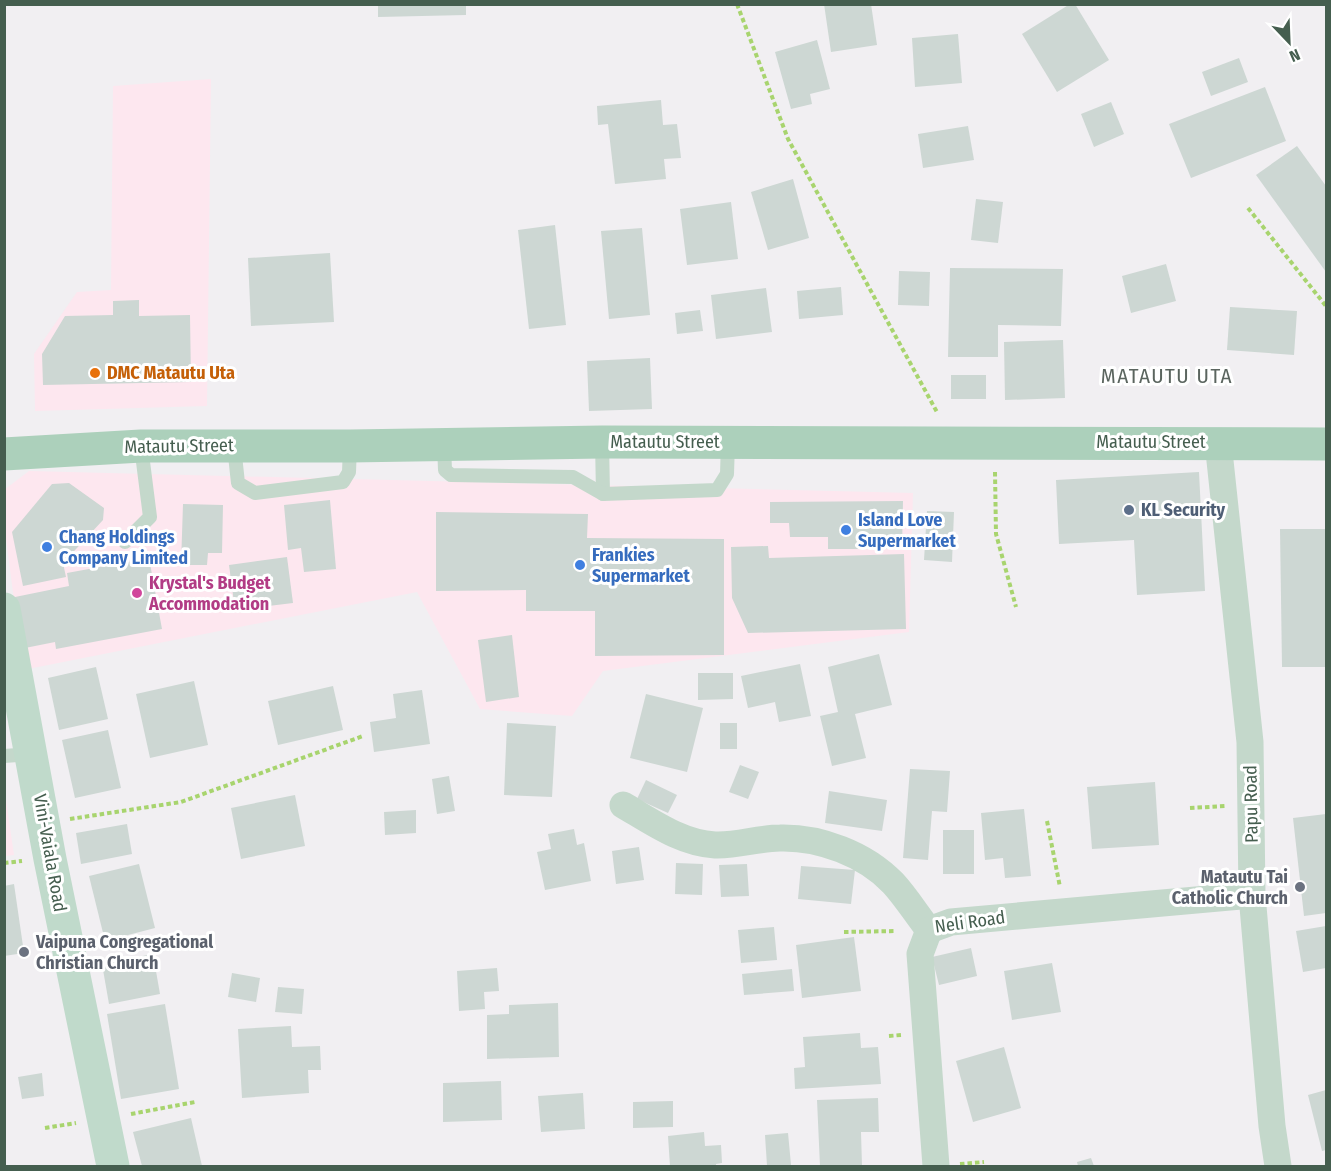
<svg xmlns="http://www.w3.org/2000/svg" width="1331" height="1171" viewBox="0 0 1331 1171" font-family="'Fira Sans Condensed',sans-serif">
<rect width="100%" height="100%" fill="#f1eff2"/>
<g fill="#fde7ef">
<polygon points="211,79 207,406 35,411 34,354 77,292 111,290 113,86"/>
<polygon points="29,471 913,493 909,632 603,671 572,716 480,709 417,592 23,670 5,531 4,490"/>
<polygon points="4,786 14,855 5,856 4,856"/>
</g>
<g fill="#cdd7d3">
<polygon points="378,4 466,4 466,15 378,17"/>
<polygon points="824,4 871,4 877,45 831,52"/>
<polygon points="1070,4 1075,4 1109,60 1057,92 1022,34"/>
<polygon points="958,34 962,83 915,87 912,38"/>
<polygon points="817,40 830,89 810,94 812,104 791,109 775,52"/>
<polygon points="1239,58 1248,82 1211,96 1202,72"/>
<polygon points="1265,87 1286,141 1191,178 1169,124"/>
<polygon points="661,100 663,125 677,124 681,158 664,159 666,179 615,184 608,124 598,125 597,106"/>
<polygon points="1111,102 1124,134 1094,147 1081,114"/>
<polygon points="968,126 974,160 923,168 918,134"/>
<polygon points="1297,146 1326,186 1326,272 1256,175"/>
<polygon points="793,179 809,238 768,250 751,192"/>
<polygon points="976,199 1003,202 998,243 971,240"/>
<polygon points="731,202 738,259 687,265 680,209"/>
<polygon points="555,225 566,325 529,329 518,230"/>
<polygon points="642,228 650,315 609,319 601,231"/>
<polygon points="330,253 334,322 251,326 248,258"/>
<polygon points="1166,264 1176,301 1131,313 1122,276"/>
<polygon points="950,268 1063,269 1061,326 998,325 998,357 948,357"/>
<polygon points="899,271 930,272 929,306 898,305"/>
<polygon points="841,287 843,315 799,319 797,291"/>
<polygon points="766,288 772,332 716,339 711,295"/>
<polygon points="139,300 139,316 190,315 191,382 43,385 42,354 65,316 113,315 113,301"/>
<polygon points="1230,307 1297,311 1294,355 1227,350"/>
<polygon points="700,310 703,331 677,334 675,313"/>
<polygon points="1063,340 1065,398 1005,400 1004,342"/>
<polygon points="650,358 652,409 589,411 587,361"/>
<rect x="951" y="375" width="35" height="24"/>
<polygon points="1199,472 1205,591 1137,595 1134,540 1059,544 1056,480"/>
<polygon points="69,483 104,508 103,520 63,563 66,577 23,586 12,532 52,484"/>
<polygon points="330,500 336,569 304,572 301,548 288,550 284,505"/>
<polygon points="903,501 902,549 828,549 828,537 790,537 789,523 770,523 770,502"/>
<polygon points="183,504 223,505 222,553 208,553 207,565 181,565"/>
<polygon points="927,511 954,512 952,562 924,560"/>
<polygon points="436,512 588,514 587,538 724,539 724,655 595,656 595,611 526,611 526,590 436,591"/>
<polygon points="1280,529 1326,529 1326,667 1282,667"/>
<polygon points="768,546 769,558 904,554 906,629 748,633 732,598 731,547"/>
<polygon points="287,557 293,603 235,610 229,565"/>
<polygon points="149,558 162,629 56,649 55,642 25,648 15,597 69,586 67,573"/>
<polygon points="512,635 519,697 486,702 478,640"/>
<polygon points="879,654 892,705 855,714 866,758 832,766 820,716 838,712 828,667"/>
<polygon points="800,664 811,716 779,722 775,702 748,708 741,676"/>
<polygon points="96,667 108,719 59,730 48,678"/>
<polygon points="698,673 733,673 733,699 698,700"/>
<polygon points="194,681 208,745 150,758 136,694"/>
<polygon points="333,686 343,730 278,745 268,701"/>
<polygon points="422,690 430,744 374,752 370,722 396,718 393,694"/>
<polygon points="646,694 703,708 687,772 630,758"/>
<polygon points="507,723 556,726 552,797 504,795"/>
<rect x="720" y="723" width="17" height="26"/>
<polygon points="108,730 121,788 75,798 62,740"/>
<polygon points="740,765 759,772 748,799 729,792"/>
<polygon points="910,769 950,771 947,812 932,811 928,860 903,858"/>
<polygon points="449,776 455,811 437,814 432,779"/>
<polygon points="646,780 677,795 668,813 637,799"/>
<polygon points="1155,782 1159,845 1092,849 1087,787"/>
<polygon points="829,791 887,800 882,831 825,823"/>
<polygon points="295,795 305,846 241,859 231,808"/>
<polygon points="1024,809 1031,876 1005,878 1003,858 985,860 981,813"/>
<polygon points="416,810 416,833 385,835 384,812"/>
<polygon points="1326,814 1326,913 1304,916 1293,818"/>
<polygon points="127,824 132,854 81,864 76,833"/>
<polygon points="574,829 577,845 584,843 591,881 545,890 537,852 551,849 548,834"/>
<rect x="943" y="830" width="31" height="44"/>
<polygon points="639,847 644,880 616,884 612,851"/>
<polygon points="676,863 703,864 702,895 675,894"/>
<polygon points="139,864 155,928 105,941 89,876"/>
<polygon points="747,864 749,896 721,897 719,865"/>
<polygon points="801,866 855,870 851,904 798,899"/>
<polygon points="14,884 24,953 4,956 4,886"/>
<polygon points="1326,926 1326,968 1303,972 1296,931"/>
<polygon points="774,927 777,960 741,963 738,930"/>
<polygon points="854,937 861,991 802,998 796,945"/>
<polygon points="971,948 977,976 939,985 932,957"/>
<polygon points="153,954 160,994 109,1004 102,964"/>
<polygon points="1052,963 1061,1012 1012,1020 1004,971"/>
<polygon points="497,968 499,991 484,992 485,1009 459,1011 457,971"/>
<polygon points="792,969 794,991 744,995 742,974"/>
<polygon points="232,973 260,978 256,1002 228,997"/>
<polygon points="278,987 304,989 302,1014 275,1012"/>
<polygon points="558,1003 559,1057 487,1059 487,1015 509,1014 509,1005"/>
<polygon points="165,1004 179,1089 121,1099 107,1014"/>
<polygon points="291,1026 292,1047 320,1046 321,1070 308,1070 309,1093 242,1098 238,1029"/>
<polygon points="860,1033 861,1048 878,1047 881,1084 795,1089 794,1068 805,1067 803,1037"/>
<polygon points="1004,1047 1021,1108 973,1122 956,1061"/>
<polygon points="42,1073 44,1096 22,1099 18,1077"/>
<polygon points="501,1081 502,1120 443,1122 443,1083"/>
<polygon points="1326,1090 1326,1150 1322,1151 1308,1095"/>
<polygon points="583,1093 585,1129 541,1132 538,1096"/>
<polygon points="878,1098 879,1132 861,1132 862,1166 820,1166 817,1100"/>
<polygon points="673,1101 673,1127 633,1128 633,1102"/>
<polygon points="191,1118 202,1166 142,1166 133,1132"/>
<polygon points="704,1132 705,1146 721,1145 722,1163 716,1164 716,1166 670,1166 668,1136"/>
<polygon points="788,1133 791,1165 767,1166 765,1135"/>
<polygon points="1091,1158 1094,1166 1078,1166 1077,1162"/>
</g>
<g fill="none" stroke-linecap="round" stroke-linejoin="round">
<g stroke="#a8d46e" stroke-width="4" stroke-dasharray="4.5 3" stroke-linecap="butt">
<polyline points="737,4 788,139 938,414"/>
<polyline points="1248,208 1326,306"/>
<polyline points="995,472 996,534 1016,607"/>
<polyline points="1190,808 1226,806"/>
<polyline points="70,819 181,802 363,736"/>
<polyline points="1047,821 1060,887"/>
<polyline points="4,863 22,861"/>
<polyline points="844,932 896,931"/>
<polyline points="889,1036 901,1035"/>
<polyline points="131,1114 195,1102"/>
<polyline points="45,1128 76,1123"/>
<polyline points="960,1164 984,1162"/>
</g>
<g stroke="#c4d8cb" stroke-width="14">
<polyline points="602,442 603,494"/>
<polyline points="444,444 445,470 451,475 573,477 603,494 717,490 727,474 728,442"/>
<polyline points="234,446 238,483 255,493 343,482 349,472 350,446"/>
<polyline points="125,542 150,517 141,446"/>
<polyline points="4,756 32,754"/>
</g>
<g stroke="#c4d8cb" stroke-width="27">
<polyline points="1218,442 1250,742 1252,895 1272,1126 1278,1166"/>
<path d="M623 805C652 822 681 843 715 845 737 846 758 838 780 838 820 837 865 854 893 883 906 897 917 915 929 930"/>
<polyline points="929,930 951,922 1252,895"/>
<polyline points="929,930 920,954 936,1166"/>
</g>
<polyline stroke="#c0dacb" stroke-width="33" points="4,609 50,859 113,1166"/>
<polyline stroke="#acd0bb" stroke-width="33" points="4,454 141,446 350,446 602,442 1326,444"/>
</g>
<circle fill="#e8710a" stroke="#fff" stroke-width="2" cx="95" cy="373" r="6"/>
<circle fill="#5c6f8a" stroke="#fff" stroke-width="2" cx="1129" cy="510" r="6"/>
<g fill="#3f7fe0" stroke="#fff" stroke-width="2">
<circle cx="846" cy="530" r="6"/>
<circle cx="47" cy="547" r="6"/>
<circle cx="580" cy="565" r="6"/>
</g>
<circle fill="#d1479c" stroke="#fff" stroke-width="2" cx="137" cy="593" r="6"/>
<g fill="#6b7280" stroke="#fff" stroke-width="2">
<circle cx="1300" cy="887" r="6"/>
<circle cx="24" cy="952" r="6"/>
</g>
<g text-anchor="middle" stroke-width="6" stroke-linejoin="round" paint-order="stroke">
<g font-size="18" font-weight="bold" fill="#c56008" stroke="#fff" text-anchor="start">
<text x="107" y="379">DMC Matautu Uta</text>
</g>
<g font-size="18" fill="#455e4f" stroke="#fff">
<text x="665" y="448">Matautu Street</text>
<text x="1151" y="448">Matautu Street</text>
<text transform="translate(179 446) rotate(-1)" y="6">Matautu Street</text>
<text transform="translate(1251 804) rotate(-91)" y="6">Papu Road</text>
<text transform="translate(50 853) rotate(80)" y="6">Vini-Vaiala Road</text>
<text transform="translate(970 922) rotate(-8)" y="6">Neli Road</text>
</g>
<g font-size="18" font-weight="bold" fill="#4e5e75" stroke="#fff" text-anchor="start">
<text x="1141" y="516">KL Security</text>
</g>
<g font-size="18" font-weight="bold" fill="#366cbe" stroke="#fff" text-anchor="start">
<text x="858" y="526">Island Love<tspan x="858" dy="21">Supermarket</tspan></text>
<text x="59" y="543">Chang Holdings<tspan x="59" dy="21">Company Limited</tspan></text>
<text x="592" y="561">Frankies<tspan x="592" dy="21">Supermarket</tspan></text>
</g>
<g font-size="18" font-weight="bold" fill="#b23c85" stroke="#fff" text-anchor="start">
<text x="149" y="589">Krystal's Budget<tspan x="149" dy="21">Accommodation</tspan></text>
</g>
<g font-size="18" font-weight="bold" fill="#5b616d" stroke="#fff" text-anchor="end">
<text x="1288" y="883">Matautu Tai<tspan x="1288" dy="21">Catholic Church</tspan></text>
<text x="36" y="948" text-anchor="start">Vaipuna Congregational<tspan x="36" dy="21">Christian Church</tspan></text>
</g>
<g font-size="21" letter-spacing="1.5" fill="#5b655f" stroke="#fff">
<text x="1167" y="383">MATAUTU UTA</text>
</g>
</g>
<rect width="1331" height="1171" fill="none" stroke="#455e4f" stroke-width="12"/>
<g transform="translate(1289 42) rotate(157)" stroke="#ffffff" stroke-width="4.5" paint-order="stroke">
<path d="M0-4.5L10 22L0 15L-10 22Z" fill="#455e4f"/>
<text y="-9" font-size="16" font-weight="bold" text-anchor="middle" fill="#455e4f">N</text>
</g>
</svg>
